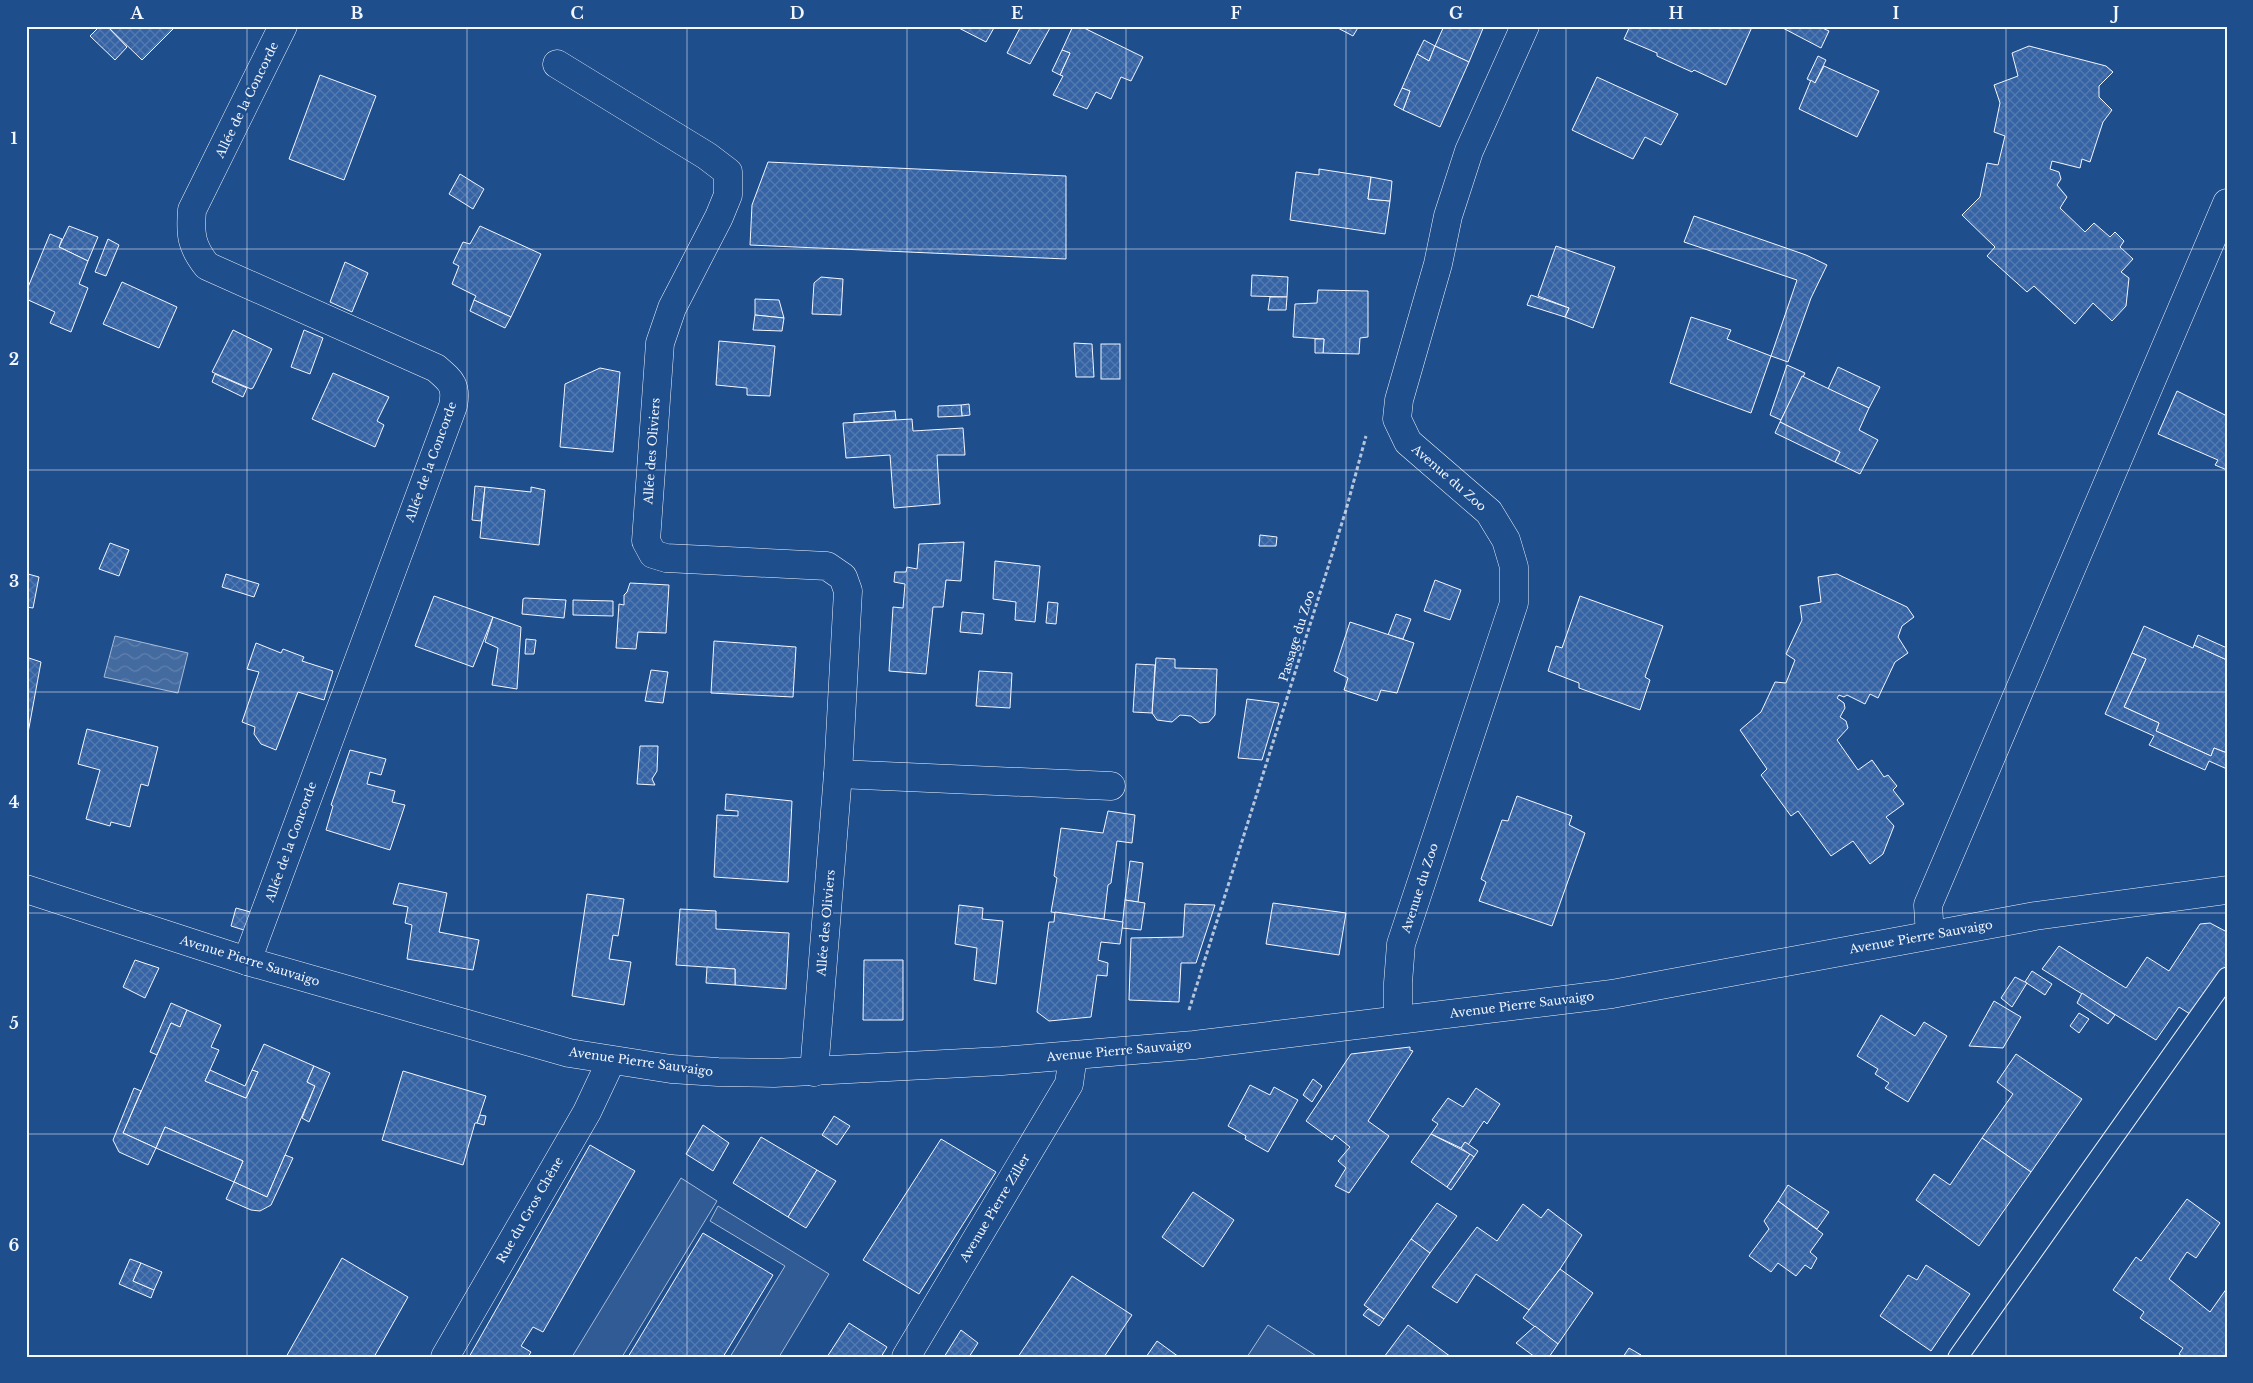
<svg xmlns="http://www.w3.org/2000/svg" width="2253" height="1383" viewBox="0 0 2253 1383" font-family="'Libre Baskerville',serif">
<defs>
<pattern id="water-waves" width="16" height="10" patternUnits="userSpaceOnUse" patternTransform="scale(1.25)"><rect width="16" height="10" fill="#446ba0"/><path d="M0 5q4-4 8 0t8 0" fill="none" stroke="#5f81ae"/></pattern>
<pattern id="building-cross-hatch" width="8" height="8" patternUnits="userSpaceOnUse" patternTransform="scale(1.25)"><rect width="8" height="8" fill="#3563a3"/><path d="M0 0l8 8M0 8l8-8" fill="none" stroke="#537ab1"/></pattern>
</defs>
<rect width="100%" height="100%" fill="#1f4e8c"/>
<g fill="#305b95" stroke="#a8bbd7">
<polygon points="681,1178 717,1201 622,1357 572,1357"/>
<polygon points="718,1206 829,1274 779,1357 730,1357 785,1266 710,1221"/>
<polygon points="1268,1325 1318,1357 1247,1357"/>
</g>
<polygon fill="url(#water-waves)" stroke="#a8bbd7" points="115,636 188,653 178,693 104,677"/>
<g fill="url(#building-cross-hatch)" stroke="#f2f6ff">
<polygon points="100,26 107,26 127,47 115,60 90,36"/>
<polygon points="107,26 176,26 142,60"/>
<polygon points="955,26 995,26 986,42"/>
<polygon points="1021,26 1050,28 1030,64 1007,53"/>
<polygon points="1073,26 1080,26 1143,57 1131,81 1121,77 1111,99 1096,92 1087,109 1053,95 1063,76 1060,75 1070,53 1062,50"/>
<polygon points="1334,26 1359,26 1353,36"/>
<polygon points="1444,26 1484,26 1469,62 1435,46"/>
<polygon points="1630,26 1751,26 1752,27 1726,85 1694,70 1692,72 1657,56 1657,53 1624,39"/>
<polygon points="1779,26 1818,26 1829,31 1821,48"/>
<polygon points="1424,40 1435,46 1429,61 1417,54"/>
<polygon points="1435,46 1469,62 1440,127 1403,110 1410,91 1402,88 1417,54 1429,61"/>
<polygon points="2029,46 2106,66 2113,72 2099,86 2099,97 2112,110 2103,122 2090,162 2082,159 2080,168 2052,161 2050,169 2059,172 2061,179 2057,185 2067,197 2060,208 2085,232 2094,223 2110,237 2115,232 2124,241 2120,247 2133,259 2121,272 2129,278 2126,306 2112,321 2093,303 2075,324 2034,286 2027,292 1987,256 1995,247 1962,215 1980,197 1987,163 1998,165 2005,136 1994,132 2000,103 1994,85 2018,76 2012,53"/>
<polygon points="1062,50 1070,53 1060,75 1052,71"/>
<polygon points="1818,56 1826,60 1815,83 1807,79"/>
<polygon points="1824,66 1879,91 1857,137 1799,109 1811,80 1815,83"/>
<polygon points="320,75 376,96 344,180 289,159"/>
<polygon points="1597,77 1678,114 1661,145 1645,137 1633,159 1572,130"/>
<polygon points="1402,88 1410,91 1403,110 1394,105"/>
<polygon points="768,162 1066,176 1066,259 750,245 752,205"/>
<polygon points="1319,169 1371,177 1368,199 1390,201 1385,234 1290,220 1296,172 1319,175"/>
<polygon points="460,174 484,189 473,209 449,194"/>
<polygon points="1371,177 1392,181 1390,201 1368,199"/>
<polygon points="1694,216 1806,255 1827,265 1811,298 1788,362 1771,356 1797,280 1684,242"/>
<polygon points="69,226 98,237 88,261 59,247"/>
<polygon points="480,226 541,254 511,317 474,300 476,296 452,284 459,266 453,263 463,242 470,244"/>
<polygon points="50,234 62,239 59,247 88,261 79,284 88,288 71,332 50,323 55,312 26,299 26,292"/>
<polygon points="108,239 119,245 106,276 95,272"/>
<polygon points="1556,246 1615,267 1593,328 1565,317 1569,308 1538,296"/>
<polygon points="345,262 368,273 352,312 330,302"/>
<polygon points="1252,275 1288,277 1287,297 1251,296"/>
<polygon points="821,277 843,279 841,315 812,314 814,283"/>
<polygon points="122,282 177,307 159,348 103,324"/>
<polygon points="1318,290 1368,291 1368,337 1360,338 1359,354 1323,353 1324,339 1293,337 1295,304 1317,303"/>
<polygon points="1531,295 1569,308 1565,317 1527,305"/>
<polygon points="1270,297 1287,297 1286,310 1268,310"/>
<polygon points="755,299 779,300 784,318 755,315"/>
<polygon points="474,300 511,317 505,328 470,311"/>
<polygon points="755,315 784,318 782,331 753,330"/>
<polygon points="1691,317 1731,330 1727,339 1771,356 1751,413 1670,383"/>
<polygon points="233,330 272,349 253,388 251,389 212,372"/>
<polygon points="304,330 323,338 310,374 291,367"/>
<polygon points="1315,339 1324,339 1323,353 1315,353"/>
<polygon points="719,341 775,346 770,396 747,395 747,388 716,385"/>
<polygon points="1074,343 1092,344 1094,377 1076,377"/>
<rect x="1101" y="344" width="19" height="35"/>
<polygon points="1787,365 1805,373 1781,420 1770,415"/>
<polygon points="1838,367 1880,387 1869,408 1828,389"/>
<polygon points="600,368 620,372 613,452 560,447 565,384"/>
<polygon points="333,373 389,397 377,421 384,425 375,447 312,419"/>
<polygon points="215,374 247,388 243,397 212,382"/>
<polygon points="1802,376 1869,408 1859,430 1878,440 1860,474 1835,462 1840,452 1780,422"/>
<polygon points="2177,391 2227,416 2227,470 2215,465 2218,460 2158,434"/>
<polygon points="969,404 970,415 962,416 961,405"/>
<polygon points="961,405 962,416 938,417 938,406"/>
<polygon points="895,411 896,420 854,422 854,414"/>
<polygon points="912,419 913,431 963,428 965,455 937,455 940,504 894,508 890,455 846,458 843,423"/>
<polygon points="1780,422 1840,452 1835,462 1775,433"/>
<polygon points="475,486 485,487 481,521 472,520"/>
<polygon points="485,487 531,492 531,487 545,490 539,545 480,538"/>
<polygon points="1260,535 1277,537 1276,546 1259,546"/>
<polygon points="964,542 961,581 946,580 943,607 933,607 926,674 889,671 893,607 903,608 905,584 894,582 895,572 906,572 907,567 917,569 919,544"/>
<polygon points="110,543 129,550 119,576 99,569"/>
<polygon points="995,561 1040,566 1035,622 1015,620 1016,602 993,599"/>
<polygon points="26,570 28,574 39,577 33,608 26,607"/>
<polygon points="226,574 259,584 254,597 222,587"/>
<polygon points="1837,574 1907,607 1914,617 1902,626 1898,637 1908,653 1895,662 1878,698 1870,694 1865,704 1847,695 1844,697 1839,695 1837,698 1844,703 1845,708 1840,717 1846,721 1848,728 1837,740 1858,770 1872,760 1884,777 1888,775 1897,786 1893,790 1904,804 1886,817 1894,826 1883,854 1870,864 1853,841 1831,856 1798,811 1791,816 1761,775 1767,769 1740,730 1761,712 1775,682 1786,683 1795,660 1786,654 1802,620 1800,606 1821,602 1818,577"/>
<polygon points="1435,580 1461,590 1450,620 1424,611"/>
<polygon points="630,583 669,585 666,633 638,632 636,649 616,648 619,604 624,605 624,595 627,592"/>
<polygon points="434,596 493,617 473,667 415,646"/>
<polygon points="1580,596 1663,626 1645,677 1650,680 1640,710 1579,688 1579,683 1548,671 1556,646 1562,648"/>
<polygon points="525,598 566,600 564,618 522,614 523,599"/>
<polygon points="573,600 613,601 613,616 573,615"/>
<polygon points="1048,602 1058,603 1056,624 1046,623"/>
<polygon points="962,612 984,614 982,634 960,632"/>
<polygon points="1396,614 1411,619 1403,639 1388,635"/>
<polygon points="493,617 521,627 517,689 492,685 498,648 485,642"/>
<polygon points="1350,622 1414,643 1397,693 1381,690 1377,701 1344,690 1348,678 1334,671"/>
<polygon points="2144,626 2193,648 2194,645 2227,660 2227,753 2214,748 2211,756 2156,731 2159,723 2124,707 2146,659 2132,653"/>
<polygon points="2198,635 2227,648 2227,660 2194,645"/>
<polygon points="526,639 536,640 534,654 525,654"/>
<polygon points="714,641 796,647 793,697 711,693"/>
<polygon points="256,643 281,653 283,649 304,657 302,661 333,671 324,700 298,692 276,750 261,744 254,734 255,727 242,722 259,672 247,669"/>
<polygon points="2132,653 2146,659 2124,707 2159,723 2156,731 2211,756 2214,748 2227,753 2227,769 2209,761 2205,770 2149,745 2154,736 2105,714"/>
<polygon points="26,657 41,662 26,744"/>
<polygon points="1156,658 1175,659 1175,668 1217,669 1215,715 1209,722 1200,723 1191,716 1180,715 1172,722 1157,720 1152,713"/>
<polygon points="1136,664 1155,665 1152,713 1133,712"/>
<polygon points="651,670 668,672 663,703 645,701"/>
<polygon points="979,671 1012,673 1010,708 976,706"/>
<polygon points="1247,699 1279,703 1262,760 1238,758"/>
<polygon points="87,729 158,747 148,786 141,784 130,827 111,822 110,826 86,819 100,770 78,764"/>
<polygon points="640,746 658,746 657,771 652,779 655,785 637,784"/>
<polygon points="350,750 386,759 381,775 370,772 367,784 395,791 392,802 405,805 390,850 326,830 333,806 331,805"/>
<polygon points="726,794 792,801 788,882 714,877 717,815 738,816 738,811 725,810"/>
<polygon points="1517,796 1572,816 1569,825 1585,833 1552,926 1479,901 1486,882 1481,879 1502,820 1508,821"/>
<polygon points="1108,811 1135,815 1132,843 1117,841 1111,883 1108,885 1104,919 1051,912 1057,878 1054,876 1061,828 1103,833"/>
<polygon points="1130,861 1143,863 1138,902 1125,900"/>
<polygon points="399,883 447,893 439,932 479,940 473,970 407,959 412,925 405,923 408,907 393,904"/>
<polygon points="587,894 624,899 618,936 613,935 609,959 631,962 624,1005 572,996"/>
<polygon points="1125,900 1145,903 1141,930 1122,928"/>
<polygon points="1273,903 1346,913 1339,955 1266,944"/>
<polygon points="1185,904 1215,905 1196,963 1181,963 1179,1002 1129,1000 1131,938 1183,937"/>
<polygon points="959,905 983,908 982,919 1003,921 996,984 974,980 977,948 955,944"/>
<polygon points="236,908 254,913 247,931 231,926"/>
<polygon points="680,909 716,911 716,929 789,933 786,989 735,985 735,969 676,965"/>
<polygon points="1055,912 1123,922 1120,944 1101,942 1098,960 1108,963 1107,976 1097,975 1091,1017 1049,1021 1037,1012 1049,922 1054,922"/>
<polygon points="2210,923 2227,932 2227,967 2193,1016 2179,1007 2156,1040 2042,969 2059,946 2126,988 2147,957 2169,971 2200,924"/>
<polygon points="135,960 159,968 145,998 123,987"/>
<polygon points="864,960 903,960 903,1020 863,1020"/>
<polygon points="707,967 735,969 735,985 706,983"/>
<polygon points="2032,971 2052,984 2045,995 2025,982"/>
<polygon points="2015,977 2027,983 2012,1007 2001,998"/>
<polygon points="2082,993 2115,1015 2108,1024 2077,1003"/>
<polygon points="1994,1001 2021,1017 2003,1048 1969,1046"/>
<polygon points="171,1003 187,1010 180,1027 171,1023 157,1055 150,1052"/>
<polygon points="187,1010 221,1025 211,1047 219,1050 205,1081 246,1098 258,1072 252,1070 264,1044 314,1066 307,1082 315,1086 267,1197 234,1182 243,1161 165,1127 156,1148 123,1133 171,1023 180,1027"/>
<polygon points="2079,1013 2089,1019 2079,1033 2070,1026"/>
<polygon points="1881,1015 1915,1036 1924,1022 1947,1036 1908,1102 1885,1088 1889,1083 1875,1074 1878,1069 1857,1056"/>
<polygon points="1410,1047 1410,1050 1413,1051 1368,1121 1389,1136 1349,1193 1335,1186 1346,1168 1338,1161 1350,1147 1335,1135 1332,1140 1306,1121 1351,1054"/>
<polygon points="2016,1054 2082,1099 2031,1172 1982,1138 2013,1094 1997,1082"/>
<polygon points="314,1066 330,1073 309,1122 302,1118 315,1086 307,1082"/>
<polygon points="210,1070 245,1086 252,1070 258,1072 246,1098 205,1081"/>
<polygon points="403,1071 486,1096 477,1123 475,1123 463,1165 382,1140"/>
<polygon points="1313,1079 1322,1086 1312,1102 1303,1095"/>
<polygon points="1250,1085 1270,1095 1274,1087 1298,1100 1268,1152 1245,1139 1246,1136 1228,1126"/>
<polygon points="134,1088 141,1091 123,1133 156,1148 148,1165 119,1152 113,1140"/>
<polygon points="1476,1088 1500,1104 1487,1124 1484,1121 1468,1145 1465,1142 1461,1148 1431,1134 1438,1124 1432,1120 1448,1098 1463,1107"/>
<polygon points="480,1115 486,1116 484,1125 477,1123"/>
<polygon points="834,1116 850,1126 837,1145 822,1135"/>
<polygon points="703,1125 729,1143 713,1171 686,1154"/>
<polygon points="165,1127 243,1161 234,1182 156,1148"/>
<polygon points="1431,1134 1470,1154 1447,1187 1411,1162"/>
<polygon points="761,1137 817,1170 788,1217 733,1183"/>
<polygon points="1982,1138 2031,1172 1979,1246 1916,1200 1934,1174 1950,1185"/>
<polygon points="941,1139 996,1172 919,1294 863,1260"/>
<polygon points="1465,1142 1478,1151 1474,1157 1461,1148"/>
<polygon points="590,1145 635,1171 543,1332 533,1327 521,1346 531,1352 528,1357 469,1357"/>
<polygon points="1470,1154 1474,1157 1451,1190 1447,1187"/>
<polygon points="285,1155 293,1158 271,1205 260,1211 251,1210 226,1199 234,1182 267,1197"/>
<polygon points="817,1170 836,1181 806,1228 788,1217"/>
<polygon points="1788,1185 1829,1212 1817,1229 1778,1201"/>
<polygon points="1193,1192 1234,1220 1203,1267 1162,1237"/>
<polygon points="2187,1199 2220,1223 2196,1258 2187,1252 2169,1279 2210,1312 2227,1288 2227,1357 2183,1357 2179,1354 2183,1348 2140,1318 2144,1312 2113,1290 2136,1257 2141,1261"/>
<polygon points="1778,1201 1823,1234 1810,1252 1817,1258 1811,1269 1805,1265 1796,1276 1778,1263 1771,1272 1749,1256 1769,1229 1764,1221"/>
<polygon points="1437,1203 1457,1216 1430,1253 1411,1239"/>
<polygon points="1523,1204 1541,1218 1548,1209 1582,1235 1560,1269 1529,1310 1476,1274 1457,1303 1432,1287 1477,1227 1497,1241"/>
<polygon points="703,1233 773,1275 723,1357 628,1357"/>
<polygon points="1411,1239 1430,1253 1384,1319 1364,1305"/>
<polygon points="342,1258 408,1297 374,1357 286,1357"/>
<polygon points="130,1259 141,1263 133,1281 154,1290 151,1298 119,1284"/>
<polygon points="141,1263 162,1272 154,1290 133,1281"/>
<polygon points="1926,1265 1970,1294 1931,1351 1880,1316 1908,1275 1917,1280"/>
<polygon points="1560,1269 1593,1293 1558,1344 1523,1318"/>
<polygon points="1072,1276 1132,1315 1104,1357 1018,1357"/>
<polygon points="1368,1309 1384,1319 1379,1326 1363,1315"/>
<polygon points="849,1323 887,1347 881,1357 827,1357"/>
<polygon points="1408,1325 1451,1357 1384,1357"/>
<polygon points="1535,1326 1558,1344 1549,1357 1535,1357 1516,1343"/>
<polygon points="961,1330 978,1343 969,1357 944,1357"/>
<polygon points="1157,1341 1179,1357 1146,1357"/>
<polygon points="1629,1348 1641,1355 1623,1357"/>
</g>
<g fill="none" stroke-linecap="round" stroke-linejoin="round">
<defs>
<polyline id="service" points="1958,1357 2227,977"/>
<g id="minor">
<polyline points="557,64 707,156 728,172 728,195 719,217 672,308 660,343 646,541 653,554 666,558 827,566 843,577 848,591 838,774 814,1072"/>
<polyline points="838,774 1111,786"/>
<polyline points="1930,935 1928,905 2227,203"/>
<path d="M247 961 453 406C457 385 451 381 436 368L207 266C191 246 190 234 192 210L283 26"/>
<polyline points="1398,1019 1398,983 1401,944 1514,603 1514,567 1506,540 1489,512 1408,442 1397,419 1399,400 1438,264 1448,216 1469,151 1525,26"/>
<polyline points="445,1357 587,1112 611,1061"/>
<polyline points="906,1357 1069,1084 1073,1056"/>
</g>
<polyline id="secondary" points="26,889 247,961 569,1053 671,1069 718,1072 774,1073 1002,1061 1194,1045 1612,994 2035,916 2227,890"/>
</defs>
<use href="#service" stroke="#f2f6ff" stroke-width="21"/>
<use href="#minor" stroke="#f2f6ff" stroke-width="29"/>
<use href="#secondary" stroke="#f2f6ff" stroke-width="29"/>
<polyline stroke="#b3c4dc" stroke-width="3" stroke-dasharray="4 2.5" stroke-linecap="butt" points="1189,1010 1346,510 1366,436"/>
<use href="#service" stroke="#1f4e8c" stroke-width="19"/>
<use href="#minor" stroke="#1f4e8c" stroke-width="28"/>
<use href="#secondary" stroke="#1f4e8c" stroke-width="28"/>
</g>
<path fill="none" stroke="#f2f6ff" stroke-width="1" stroke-opacity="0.55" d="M247 26V1357M467 26V1357M687 26V1357M907 26V1357M1126 26V1357M1346 26V1357M1566 26V1357M1786 26V1357M2006 26V1357M26 249H2227M26 470H2227M26 692H2227M26 913H2227M26 1134H2227"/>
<g text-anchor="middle" stroke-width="4" stroke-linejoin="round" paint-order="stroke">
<g font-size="12" fill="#f2f6ff" stroke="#1f4e8c">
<text transform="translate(247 100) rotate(-64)" y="4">Allée de la Concorde</text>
<text transform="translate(652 451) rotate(-86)" y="4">Allée des Oliviers</text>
<text transform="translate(431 462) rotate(-70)" y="4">Allée de la Concorde</text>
<text transform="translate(1449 478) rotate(41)" y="4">Avenue du Zoo</text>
<text transform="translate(1297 636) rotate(-73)" y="4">Passage du Zoo</text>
<text transform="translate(291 842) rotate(-70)" y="4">Allée de la Concorde</text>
<text transform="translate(1420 888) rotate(-72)" y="4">Avenue du Zoo</text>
<text transform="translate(826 923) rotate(-85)" y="4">Allée des Oliviers</text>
<text transform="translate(1921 937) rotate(-10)" y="4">Avenue Pierre Sauvaigo</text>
<text transform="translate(250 961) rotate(17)" y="4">Avenue Pierre Sauvaigo</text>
<text transform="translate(1522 1005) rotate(-7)" y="4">Avenue Pierre Sauvaigo</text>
<text transform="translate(1119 1051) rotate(-5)" y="4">Avenue Pierre Sauvaigo</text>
<text transform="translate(641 1062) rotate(8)" y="4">Avenue Pierre Sauvaigo</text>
<text transform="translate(995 1208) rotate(-59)" y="4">Avenue Pierre Ziller</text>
<text transform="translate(530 1210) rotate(-60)" y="4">Rue du Gros Chêne</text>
</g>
</g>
<rect width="2253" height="1383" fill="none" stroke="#1f4e8c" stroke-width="55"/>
<rect x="28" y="28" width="2198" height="1328" fill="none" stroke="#f2f6ff" stroke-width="2"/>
<g font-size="16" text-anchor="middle" font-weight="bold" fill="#f2f6ff">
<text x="137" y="19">A</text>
<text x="357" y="19">B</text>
<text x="577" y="19">C</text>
<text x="797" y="19">D</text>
<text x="1017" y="19">E</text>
<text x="1236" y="19">F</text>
<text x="1456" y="19">G</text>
<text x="1676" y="19">H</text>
<text x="1896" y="19">I</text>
<text x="2116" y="19">J</text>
<text x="14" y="144">1</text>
<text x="14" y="365">2</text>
<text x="14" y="587">3</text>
<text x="14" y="808">4</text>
<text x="14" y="1029">5</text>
<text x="14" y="1251">6</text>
</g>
</svg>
